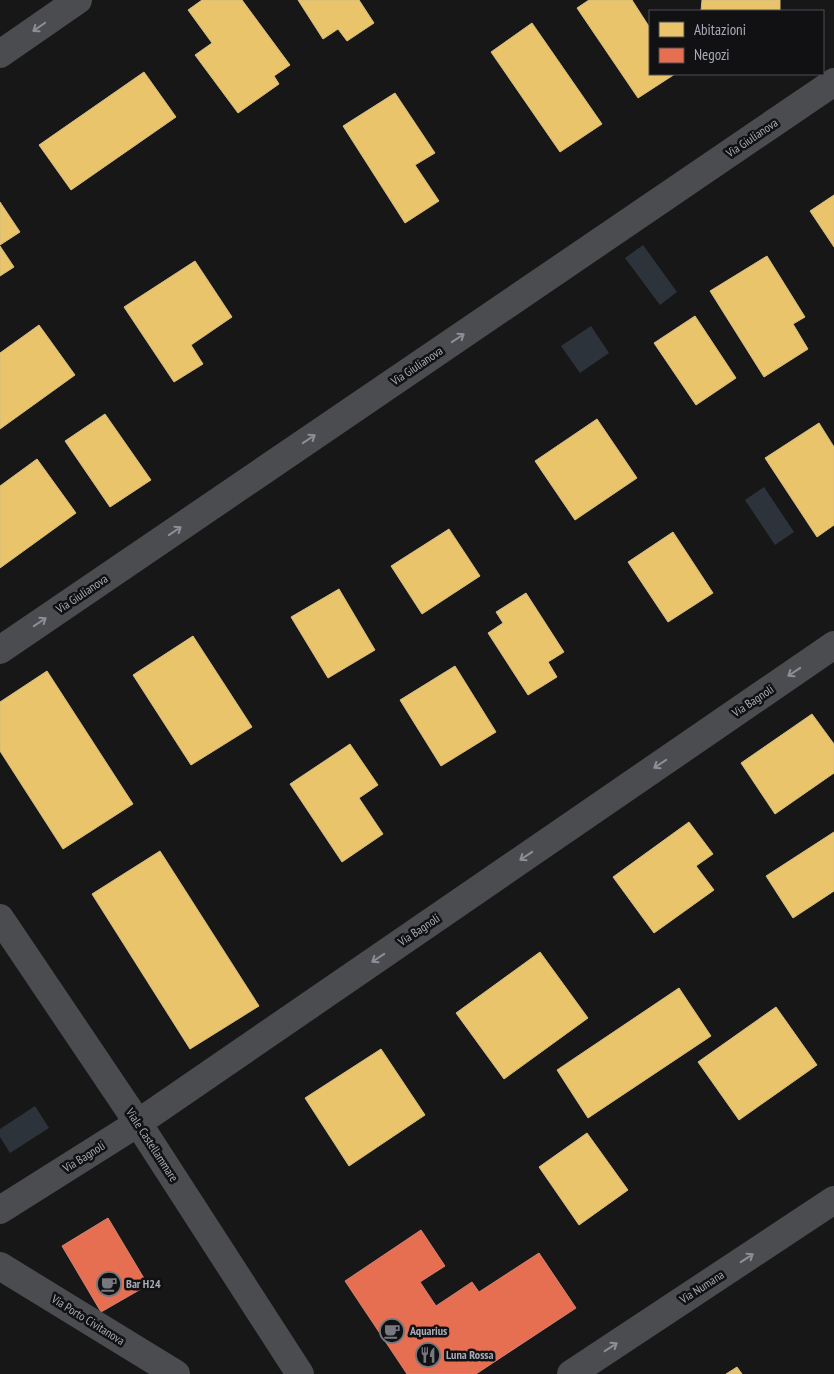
<svg xmlns="http://www.w3.org/2000/svg" width="834" height="1374" viewBox="0 0 834 1374" font-family="'PT Sans Narrow',sans-serif">
<rect width="100%" height="100%" fill="#171717"/>
<g fill="#2d333a">
<polygon points="643,245 677,292 660,305 625,258"/>
<polygon points="591,326 609,353 580,373 561,346"/>
<polygon points="764,487 794,532 775,545 745,500"/>
<polygon points="35,1106 49,1128 10,1153 0,1137 0,1129"/>
</g>
<g fill="#e9c46a" stroke="#d6bd81">
<polygon points="202,0 242,0 290,65 274,76 279,84 238,113 195,55 212,43 188,10"/>
<polygon points="298,0 359,0 374,23 347,41 338,29 323,39"/>
<polygon points="589,0 632,0 650,28 650,74 675,74 638,98 577,8"/>
<polygon points="702,0 780,0 780,11 701,11"/>
<polygon points="532,23 602,124 560,152 491,52"/>
<polygon points="144,72 176,117 71,190 39,145"/>
<polygon points="395,93 435,153 415,165 439,201 405,223 343,126"/>
<polygon points="834,195 834,247 810,211"/>
<polygon points="0,202 20,232 0,245"/>
<polygon points="0,246 14,267 0,276"/>
<polygon points="767,256 805,317 793,324 808,349 764,377 710,291"/>
<polygon points="195,261 232,317 191,345 203,364 174,382 124,307"/>
<polygon points="695,316 736,378 696,405 654,343"/>
<polygon points="39,325 75,375 0,429 0,353"/>
<polygon points="105,414 151,480 110,507 65,441"/>
<polygon points="597,419 637,478 575,520 535,461"/>
<polygon points="819,423 834,447 834,525 817,537 765,458"/>
<polygon points="37,459 76,513 0,568 0,486"/>
<polygon points="449,529 480,576 422,614 391,566"/>
<polygon points="673,532 713,593 668,622 628,562"/>
<polygon points="339,589 375,650 328,678 291,617"/>
<polygon points="526,593 564,652 548,662 557,677 528,695 488,633 503,623 496,612"/>
<polygon points="193,636 252,727 191,765 133,675"/>
<polygon points="455,666 496,732 441,766 400,700"/>
<polygon points="47,671 133,804 63,849 0,751 0,702"/>
<polygon points="812,714 834,744 834,773 775,814 741,763"/>
<polygon points="350,744 378,785 359,798 383,834 342,862 290,784"/>
<polygon points="689,822 713,854 696,866 714,890 654,933 613,877"/>
<polygon points="834,832 834,891 793,918 766,876"/>
<polygon points="160,851 259,1006 190,1049 92,894"/>
<polygon points="540,952 588,1018 504,1079 456,1013"/>
<polygon points="679,988 711,1036 588,1118 557,1070"/>
<polygon points="776,1007 817,1065 739,1120 698,1062"/>
<polygon points="381,1049 425,1115 349,1166 305,1098"/>
<polygon points="587,1133 628,1190 579,1225 539,1167"/>
<polygon points="737,1367 742,1374 726,1374"/>
</g>
<g fill="#e76f51" stroke="#d48170">
<polygon points="108,1218 148,1285 101,1312 62,1246"/>
<polygon points="421,1230 445,1266 420,1282 436,1306 472,1282 479,1292 539,1253 576,1308 476,1374 407,1374 345,1281"/>
</g>
<g fill="none" stroke-linecap="round" stroke-linejoin="round">
<g stroke="#4b4c50" stroke-width="28">
<polyline points="0,54 78,0"/>
<polyline points="0,650 834,82"/>
<polyline points="0,918 138,1123 300,1374"/>
<polyline points="0,1210 138,1123 834,645"/>
<polyline points="0,1266 176,1374"/>
<polyline points="571,1374 834,1200"/>
</g>
</g>
<defs><path id="oneway-shaft" d="M-6 0H5M1.5-3L5.5 0L1.5 3" fill="none" stroke-width="1.6" stroke-linecap="round" stroke-linejoin="round" transform="scale(1.25)"/></defs>
<g stroke="#8d8f98">
<use href="#oneway-shaft" transform="translate(39 27) rotate(145)"/>
<use href="#oneway-shaft" transform="translate(458 338) rotate(-34)"/>
<use href="#oneway-shaft" transform="translate(309 439) rotate(-34)"/>
<use href="#oneway-shaft" transform="translate(175 531) rotate(-34)"/>
<use href="#oneway-shaft" transform="translate(40 622) rotate(-34)"/>
<use href="#oneway-shaft" transform="translate(794 672) rotate(146)"/>
<use href="#oneway-shaft" transform="translate(660 764) rotate(146)"/>
<use href="#oneway-shaft" transform="translate(526 856) rotate(146)"/>
<use href="#oneway-shaft" transform="translate(378 958) rotate(146)"/>
<use href="#oneway-shaft" transform="translate(747 1258) rotate(-33)"/>
<use href="#oneway-shaft" transform="translate(611 1347) rotate(-33)"/>
</g>
<defs>
<symbol id="cafe-ring" viewBox="-11 -11 22 22"><circle r="9.5" fill="#111113" stroke="#76787f" stroke-width="1.5"/><path d="M-5.5-4.5H6V0H3Q3 3.5 0 3.5H-2.5Q-5.5 3.5-5.5 0ZM3-3.2v2h1.7v-2ZM-6 4.5H4V6H-6Z" fill="#76787f"/></symbol>
<symbol id="restaurant-ring" viewBox="-11 -11 22 22"><circle r="9.5" fill="#111113" stroke="#76787f" stroke-width="1.5"/><path d="M-5-6h1v4h1v-4h1v4h1v-4h1v5L-1.5 .5V6h-2V.5L-5-1ZM5-6V6H3V1.5H1.5Q1.5-4 5-6Z" fill="#76787f"/></symbol>
</defs>
<g fill-rule="evenodd">
<use href="#cafe-ring" x="95" y="1270" width="28" height="28"/>
<use href="#cafe-ring" x="378" y="1317" width="28" height="28"/>
<use href="#restaurant-ring" x="414" y="1341" width="28" height="28"/>
</g>
<g text-anchor="middle" stroke-width="5" stroke-linejoin="round" paint-order="stroke">
<g font-size="12" fill="#a9acb7" stroke="#111113">
<text transform="translate(752 138) rotate(-34)" y="4">Via Giulianova</text>
<text transform="translate(417 366) rotate(-34)" y="4">Via Giulianova</text>
<text transform="translate(82 594) rotate(-34)" y="4">Via Giulianova</text>
<text transform="translate(753 701) rotate(-34)" y="4">Via Bagnoli</text>
<text transform="translate(419 930) rotate(-34)" y="4">Via Bagnoli</text>
<text transform="translate(152 1145) rotate(57)" y="4">Viale Castellammare</text>
<text transform="translate(84 1157) rotate(-32)" y="4">Via Bagnoli</text>
<text transform="translate(702 1287) rotate(-33)" y="4">Via Numana</text>
<text transform="translate(88 1320) rotate(32)" y="4">Via Porto Civitanova</text>
</g>
<g font-size="12" font-weight="bold" fill="#a9acb7" stroke="#111113" text-anchor="start">
<text x="126" y="1288">Bar H24</text>
<text x="410" y="1335">Aquarius</text>
<text x="446" y="1359">Luna Rossa</text>
</g>
</g>
<rect x="649" y="10" width="175" height="65" fill="#111113" stroke="#4e4f55"/>
<rect x="659" y="22" width="25" height="15" fill="#e9c46a" stroke="#4e4f55"/>
<text x="694" y="35" font-size="15" fill="#a9acb7">Abitazioni</text>
<rect x="659" y="48" width="25" height="15" fill="#e76f51" stroke="#4e4f55"/>
<text x="694" y="60" font-size="15" fill="#a9acb7">Negozi</text>
</svg>
